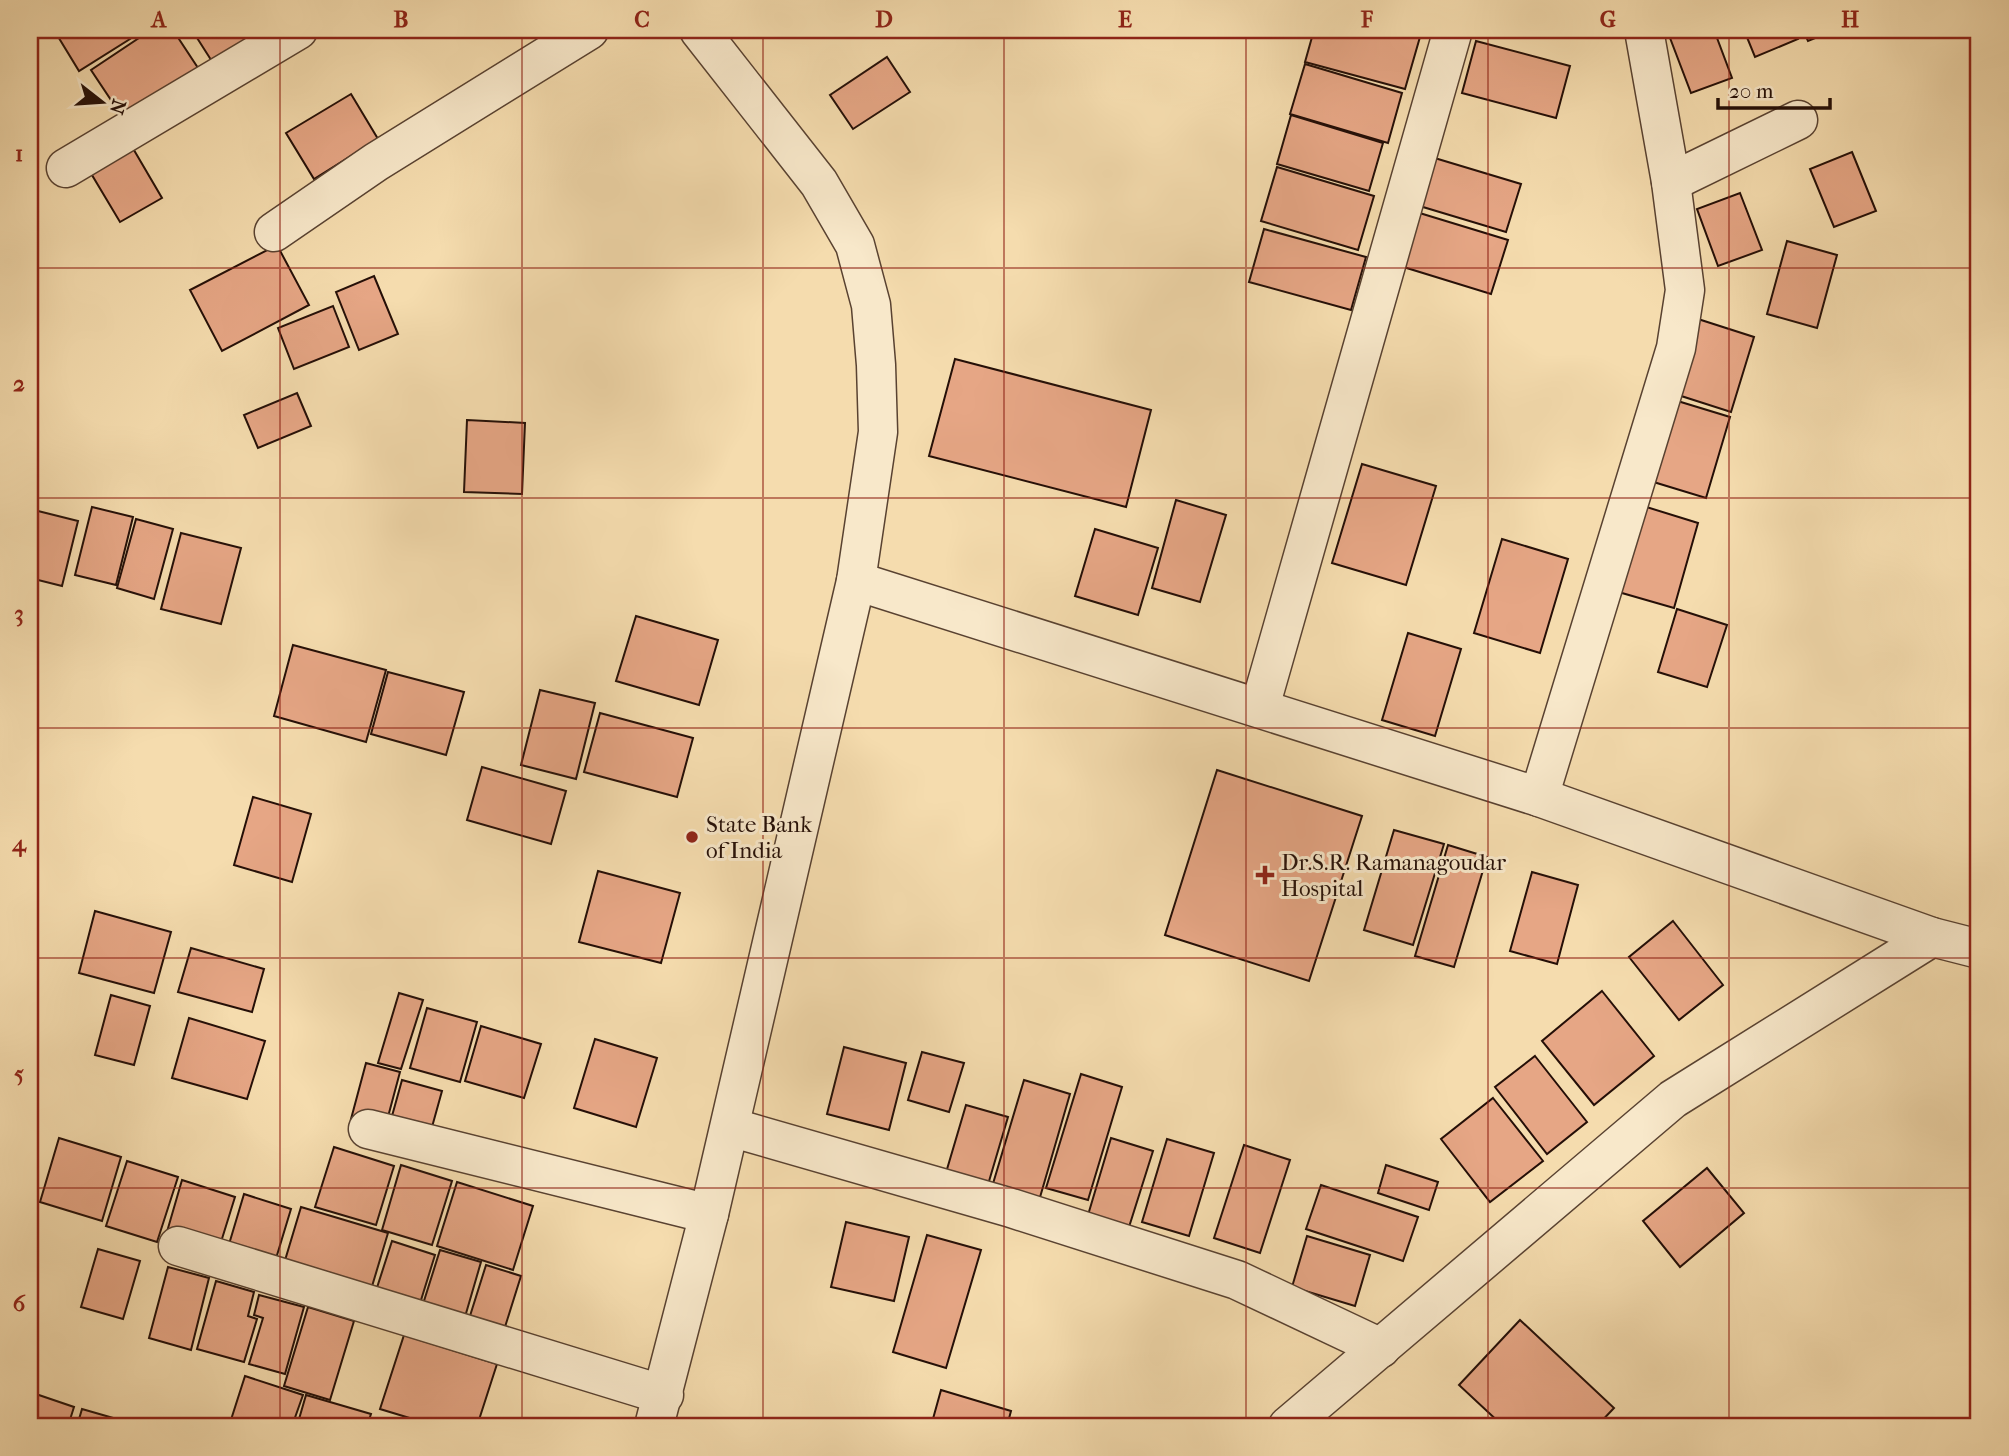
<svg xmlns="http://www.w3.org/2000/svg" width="2009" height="1456" viewBox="0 0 2009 1456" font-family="'IM FELL French Canon',serif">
<rect width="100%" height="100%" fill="#f5dcae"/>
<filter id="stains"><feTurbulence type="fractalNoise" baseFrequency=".00286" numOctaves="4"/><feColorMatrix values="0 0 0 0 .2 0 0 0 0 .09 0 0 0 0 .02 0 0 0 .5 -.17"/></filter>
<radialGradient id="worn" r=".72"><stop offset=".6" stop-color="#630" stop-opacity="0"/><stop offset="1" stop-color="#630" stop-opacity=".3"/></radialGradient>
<g fill="#e6a685" stroke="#250f07" stroke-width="2">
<polygon points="54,30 124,30 130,39 79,71"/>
<polygon points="151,30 173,30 200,71 125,121 91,70"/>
<polygon points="192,30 268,30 213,63"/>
<polygon points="1314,30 1422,30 1405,89 1305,62"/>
<polygon points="1667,30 1714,30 1732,78 1691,93"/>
<polygon points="1744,30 1795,30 1798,39 1755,57"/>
<polygon points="1803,30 1835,30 1808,41"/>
<polygon points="1476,41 1570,66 1556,118 1462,93"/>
<polygon points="887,57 910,92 853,129 830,95"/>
<polygon points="1305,64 1402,93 1388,143 1290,114"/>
<polygon points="351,94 378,139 314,179 286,133"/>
<polygon points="1291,115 1383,143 1369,191 1277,164"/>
<polygon points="131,145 162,198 120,222 89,170"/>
<polygon points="1852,152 1876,211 1834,227 1810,169"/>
<polygon points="1428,156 1521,184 1506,232 1413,204"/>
<polygon points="1277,167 1374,196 1358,250 1261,221"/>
<polygon points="1740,193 1762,250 1718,266 1697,209"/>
<polygon points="1413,211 1508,240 1491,294 1397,265"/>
<polygon points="1264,229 1366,257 1351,310 1249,282"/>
<polygon points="1787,241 1837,255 1817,328 1767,314"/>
<polygon points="277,245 309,305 222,351 190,290"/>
<polygon points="374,276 398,334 359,350 336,292"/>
<polygon points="333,306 349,347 294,369 278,328"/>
<polygon points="1698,319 1754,337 1731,412 1675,394"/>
<polygon points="955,359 1151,410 1126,507 929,456"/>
<polygon points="297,393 311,426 258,448 244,415"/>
<polygon points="1671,399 1730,417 1706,498 1647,480"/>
<polygon points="467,420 525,423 522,494 464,492"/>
<polygon points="1362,464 1436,486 1406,585 1332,563"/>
<polygon points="1176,500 1226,515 1200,602 1152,588"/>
<polygon points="1640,505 1698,523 1674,608 1615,591"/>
<polygon points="92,507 133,517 116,585 75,575"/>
<polygon points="30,509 78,521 62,586 30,578"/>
<polygon points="136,519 173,529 154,599 117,588"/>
<polygon points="1095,529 1158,548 1138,615 1075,596"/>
<polygon points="181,533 241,548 221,624 161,609"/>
<polygon points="1502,539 1568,559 1540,653 1474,633"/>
<polygon points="1677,609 1727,625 1707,687 1658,672"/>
<polygon points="636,616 718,640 699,705 616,681"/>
<polygon points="1408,633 1461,649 1435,736 1382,720"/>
<polygon points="293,645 386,670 366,742 274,716"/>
<polygon points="388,672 464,692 446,755 371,734"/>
<polygon points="540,690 595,703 576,779 521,765"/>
<polygon points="600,713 693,738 677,797 584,772"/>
<polygon points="482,767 566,791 551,844 467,820"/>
<polygon points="1217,770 1362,816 1309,981 1165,935"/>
<polygon points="253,797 311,814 292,882 234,865"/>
<polygon points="1394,830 1444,844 1413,945 1364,930"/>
<polygon points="1448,845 1487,857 1454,967 1415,956"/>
<polygon points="598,871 680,893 661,963 579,942"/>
<polygon points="1532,872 1578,885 1557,964 1510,951"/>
<polygon points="95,911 171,932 154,993 79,973"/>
<polygon points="1673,921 1723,985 1679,1020 1629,957"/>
<polygon points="191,948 264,969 252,1012 178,992"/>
<polygon points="1602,991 1654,1056 1594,1105 1542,1041"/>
<polygon points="399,993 423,1000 401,1069 378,1063"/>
<polygon points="111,995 150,1006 134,1065 95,1055"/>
<polygon points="427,1008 477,1022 460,1082 410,1068"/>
<polygon points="189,1018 265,1041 247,1099 172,1078"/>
<polygon points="481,1026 541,1044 524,1098 465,1081"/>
<polygon points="595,1039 657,1058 636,1127 574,1108"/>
<polygon points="844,1047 906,1063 889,1130 827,1114"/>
<polygon points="922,1052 964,1063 949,1112 908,1100"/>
<polygon points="1535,1056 1587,1122 1547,1154 1495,1087"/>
<polygon points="366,1063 400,1072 385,1128 351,1119"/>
<polygon points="1081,1074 1122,1087 1088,1200 1046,1188"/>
<polygon points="402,1080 442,1091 432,1127 392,1116"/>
<polygon points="1024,1080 1070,1094 1036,1211 989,1197"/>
<polygon points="1493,1098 1543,1161 1490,1202 1441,1139"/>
<polygon points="966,1105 1008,1117 987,1188 945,1176"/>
<polygon points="59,1138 121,1157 102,1221 40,1202"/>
<polygon points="1111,1138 1153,1151 1129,1227 1088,1215"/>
<polygon points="1167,1139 1214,1153 1189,1236 1142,1222"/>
<polygon points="1244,1145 1290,1160 1260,1253 1214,1238"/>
<polygon points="334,1147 394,1166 376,1225 315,1207"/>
<polygon points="127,1161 178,1177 157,1242 106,1226"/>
<polygon points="401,1165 452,1181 432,1245 382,1230"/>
<polygon points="1386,1165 1438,1182 1429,1210 1378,1193"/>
<polygon points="1707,1168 1744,1213 1680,1267 1643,1221"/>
<polygon points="182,1180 235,1197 216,1258 164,1242"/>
<polygon points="457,1182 533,1206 513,1270 437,1246"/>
<polygon points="1321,1185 1418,1217 1403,1261 1306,1229"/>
<polygon points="244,1194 291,1209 271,1275 224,1261"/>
<polygon points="301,1207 388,1233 367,1303 280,1277"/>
<polygon points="846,1222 909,1237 894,1301 831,1287"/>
<polygon points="927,1235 981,1250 946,1368 893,1352"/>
<polygon points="1307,1236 1370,1255 1355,1306 1292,1287"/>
<polygon points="392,1241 435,1255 417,1313 373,1300"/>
<polygon points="98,1249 140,1261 123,1319 81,1307"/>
<polygon points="440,1250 481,1262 460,1334 418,1320"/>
<polygon points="486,1265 521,1276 499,1346 464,1335"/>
<polygon points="168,1267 209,1278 191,1350 149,1338"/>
<polygon points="216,1281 254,1292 248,1316 257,1319 244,1362 197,1349"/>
<polygon points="259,1295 304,1307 285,1374 249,1364 263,1318 254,1315"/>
<polygon points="308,1307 354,1321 330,1400 284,1386"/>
<polygon points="1520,1320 1614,1408 1597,1426 1503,1426 1459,1385"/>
<polygon points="404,1335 497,1364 477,1426 436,1426 380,1409"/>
<polygon points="245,1376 303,1395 292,1426 229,1426"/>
<polygon points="941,1390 1011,1411 1007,1426 931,1426"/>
<polygon points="30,1392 74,1407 68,1426 30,1426"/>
<polygon points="306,1395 371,1414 367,1426 297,1426"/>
<polygon points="82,1409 141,1426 77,1426"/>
</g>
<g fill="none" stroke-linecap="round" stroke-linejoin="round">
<defs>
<g id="minor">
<polyline points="66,168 298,30"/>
<polyline points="1671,182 1798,120"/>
<polyline points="274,232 376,162 589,30"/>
<polyline points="1260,707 1453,30"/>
<polyline points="1539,797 1676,348 1685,290 1671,182 1644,30"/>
<polyline points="730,1127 1008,1207 1237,1280 1381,1348"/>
<polyline points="368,1129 709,1214"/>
<polyline points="178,1246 664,1395"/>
<polyline points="1288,1426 1673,1099 1932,937"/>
</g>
<g id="tertiary">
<polyline points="856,581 1539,797 1932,937 1979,949"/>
<polyline points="654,1426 709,1214 856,581 878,432 876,365 871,305 855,245 819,183 699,30"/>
</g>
</defs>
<use href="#minor" stroke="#594231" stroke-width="41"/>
<use href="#tertiary" stroke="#594231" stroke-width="41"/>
<use href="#minor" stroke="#f8e8ca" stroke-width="38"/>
<use href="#tertiary" stroke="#f8e8ca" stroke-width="38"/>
</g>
<path fill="none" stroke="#8f2418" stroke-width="2" stroke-opacity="0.55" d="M280 30V1426M522 30V1426M763 30V1426M1004 30V1426M1246 30V1426M1488 30V1426M1729 30V1426M30 268H1979M30 498H1979M30 728H1979M30 958H1979M30 1188H1979"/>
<g fill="#8f2418" stroke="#f8e8ca" stroke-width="2.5">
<circle cx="692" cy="837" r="7"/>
<path d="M1261.5 864.5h7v7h7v7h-7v7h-7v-7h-7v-7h7z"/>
</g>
<g text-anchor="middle" stroke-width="6" stroke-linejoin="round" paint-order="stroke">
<g font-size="23" fill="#250f07" stroke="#f8e8ca" text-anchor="start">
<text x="706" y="832">State Bank<tspan x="706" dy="26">of India</tspan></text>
<text x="1281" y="870">Dr.S.R. Ramanagoudar<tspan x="1281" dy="26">Hospital</tspan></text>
</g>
</g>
<rect width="2009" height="1456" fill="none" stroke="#f5dcae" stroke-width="77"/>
<g transform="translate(102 102) rotate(107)" stroke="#f8e8ca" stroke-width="5" paint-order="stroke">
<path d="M0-5L12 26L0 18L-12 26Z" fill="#250f07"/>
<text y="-10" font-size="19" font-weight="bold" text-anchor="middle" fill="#250f07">N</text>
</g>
<path d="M1718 98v10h112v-10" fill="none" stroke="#250f07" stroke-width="3.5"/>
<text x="1729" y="98" font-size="21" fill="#250f07" stroke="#f8e8ca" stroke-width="5" paint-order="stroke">20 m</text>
<rect x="38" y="38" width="1932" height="1380" fill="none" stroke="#8f2418" stroke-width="2.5"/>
<g font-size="23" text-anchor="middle" font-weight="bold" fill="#8f2418">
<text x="159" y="27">A</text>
<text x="401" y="27">B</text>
<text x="642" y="27">C</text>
<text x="884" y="27">D</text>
<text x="1125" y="27">E</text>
<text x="1367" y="27">F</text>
<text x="1608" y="27">G</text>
<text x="1850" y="27">H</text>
<text x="19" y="161">1</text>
<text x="19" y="391">2</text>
<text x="19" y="621">3</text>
<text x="19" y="851">4</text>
<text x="19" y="1081">5</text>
<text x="19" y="1311">6</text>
</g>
<rect width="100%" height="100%" filter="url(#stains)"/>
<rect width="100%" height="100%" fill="url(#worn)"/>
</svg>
